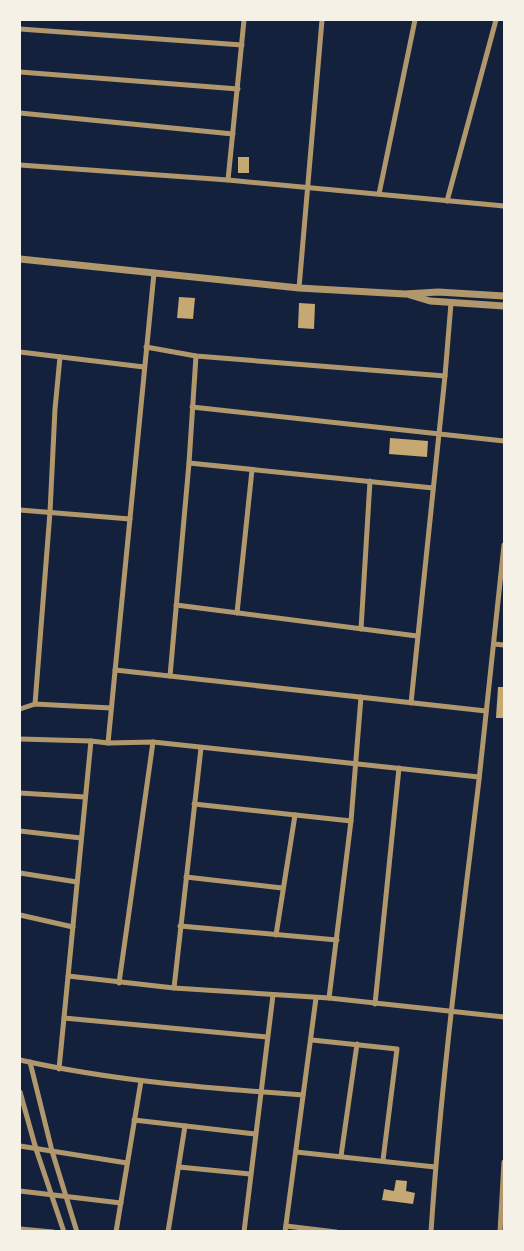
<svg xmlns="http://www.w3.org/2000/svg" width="524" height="1251" viewBox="0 0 524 1251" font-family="'PT Sans',sans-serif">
<rect width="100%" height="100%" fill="#14213d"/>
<g fill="#c6a872">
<rect x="238" y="157" width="11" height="16"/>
<polygon points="179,297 195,298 193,319 177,318"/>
<polygon points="299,303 315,304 314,329 298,328"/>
<polygon points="390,438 428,441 427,457 389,454"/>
<polygon points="498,687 504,687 504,718 496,718"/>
<polygon points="396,1180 407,1181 406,1191 415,1193 413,1204 382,1200 384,1189 394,1191"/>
</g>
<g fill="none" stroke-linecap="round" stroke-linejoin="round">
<g stroke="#b1986c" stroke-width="5">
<polyline points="20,29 242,45"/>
<polyline points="20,72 238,89"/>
<polyline points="20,113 233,134"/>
<polyline points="20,165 228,180 504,206"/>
<polyline points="228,180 244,20"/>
<polyline points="379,194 415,20"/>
<polyline points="447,201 496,20"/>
<polyline points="299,288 322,20"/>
<polyline points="146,347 196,356 445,376"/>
<polyline points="20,352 144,367"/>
<polyline points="192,407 504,441"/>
<polyline points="189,463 433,488"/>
<polyline points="20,510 130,519"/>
<polyline points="176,605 417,636"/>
<polyline points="237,613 252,470"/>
<polyline points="361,629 370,481"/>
<polyline points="494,644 504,645"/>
<polyline points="115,670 486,711"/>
<polyline points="170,676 189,463 196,356"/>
<polyline points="411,703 445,376 451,303"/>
<polyline points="35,704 50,512 55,409 60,357"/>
<polyline points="20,709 35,704 111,708"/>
<polyline points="20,739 91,741"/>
<polyline points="108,743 153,742 479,777"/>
<polyline points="20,793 85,797"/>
<polyline points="194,804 351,821"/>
<polyline points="20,831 81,838"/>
<polyline points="20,873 77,882"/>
<polyline points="186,877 282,888"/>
<polyline points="20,915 73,927"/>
<polyline points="180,926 337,940"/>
<polyline points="276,935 295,815"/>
<polyline points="68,976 174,988 329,998 504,1017"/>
<polyline points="119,983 153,742"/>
<polyline points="174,988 201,748"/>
<polyline points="329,998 351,821 361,697"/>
<polyline points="375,1004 399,768"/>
<polyline points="64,1018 267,1037"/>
<polyline points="312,1040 397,1049 383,1160"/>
<path d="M20 1060C113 1081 207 1088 303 1095"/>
<polyline points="30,1062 52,1151 77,1232"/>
<polyline points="59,1069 91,741 108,743 154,273"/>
<polyline points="20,1092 36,1149 64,1232"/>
<polyline points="134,1120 255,1134"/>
<polyline points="20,1146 127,1163"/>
<polyline points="296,1152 435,1167"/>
<polyline points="341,1156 357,1044"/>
<polyline points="179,1167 250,1174"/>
<polyline points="20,1191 121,1203"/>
<polyline points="286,1226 336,1232"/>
<polyline points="20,1229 53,1232"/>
<polyline points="116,1232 141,1081"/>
<polyline points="168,1232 185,1126"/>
<polyline points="244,1232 273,995"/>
<polyline points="285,1232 316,998"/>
<path d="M431 1232C441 1080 461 930 479 780 488 701 496 623 504 545"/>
<polyline points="500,1232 504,1162"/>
</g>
<g stroke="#b1986c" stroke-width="7">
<polyline points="20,259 299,288 405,294 438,292 504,296"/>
<polyline points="410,295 430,301 504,306"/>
</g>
</g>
<rect width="524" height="1251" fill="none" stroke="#f6f1e7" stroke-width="42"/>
</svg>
